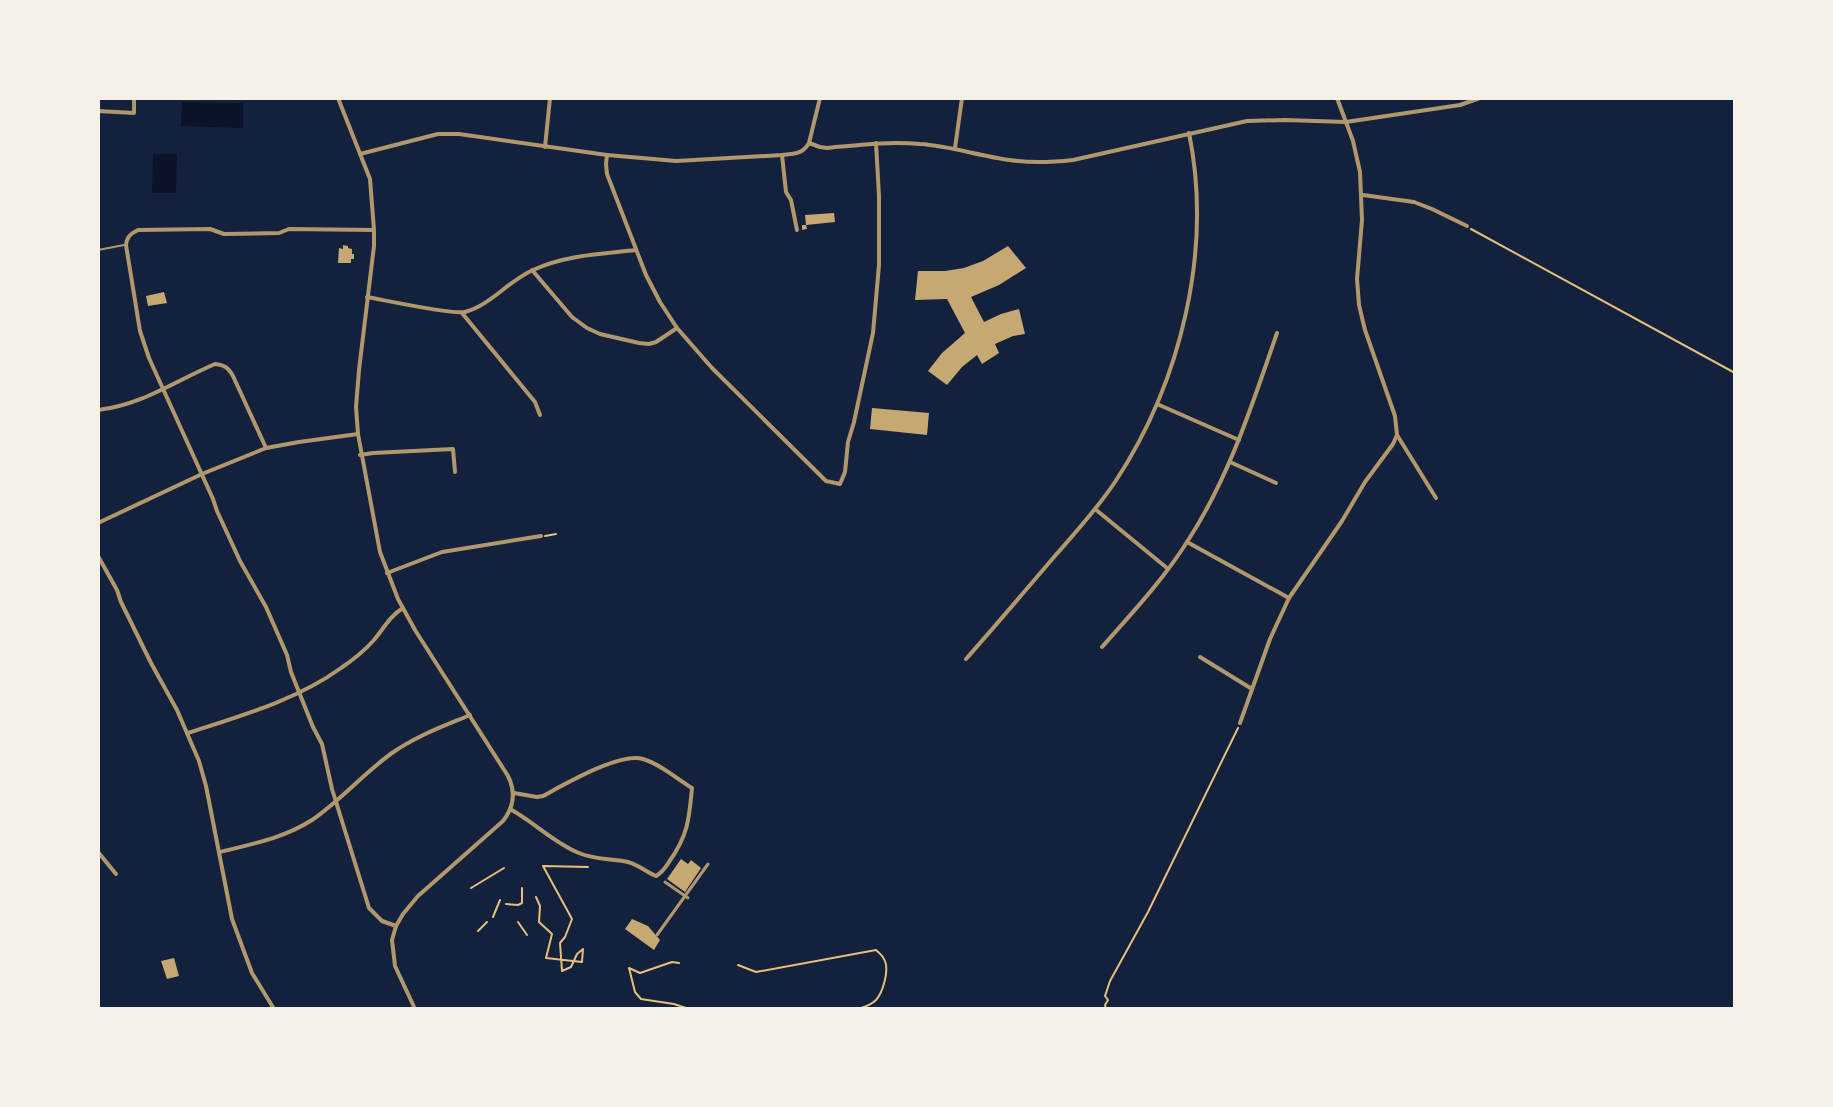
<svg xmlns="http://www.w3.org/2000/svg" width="1833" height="1107" viewBox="0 0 1833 1107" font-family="Rubik,sans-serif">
<rect width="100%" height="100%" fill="#14213d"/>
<g fill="#0b132b">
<polygon points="182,102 243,103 243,128 181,126"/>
<polygon points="153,154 177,154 176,193 152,193"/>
</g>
<g fill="#c6a872">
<polygon points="834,213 835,222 806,225 807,229 802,230 802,225 806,225 805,215"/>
<polygon points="343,245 348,246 348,248 352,249 352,254 354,254 354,259 351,259 351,263 338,263 339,248 343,249"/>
<polygon points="1008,246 1026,268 999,285 971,297 984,322 1001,314 1019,309 1025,334 1013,336 995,344 999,353 982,364 977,355 962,367 947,385 928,371 942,353 965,333 947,299 915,300 918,271 945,271 964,268 983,261"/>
<polygon points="164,292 167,303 148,306 146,296"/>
<polygon points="872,408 929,413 927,435 870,429"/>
<polygon points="681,859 688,864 691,860 701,868 685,892 667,879"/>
<polygon points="632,919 648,926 660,940 654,950 625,929"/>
<polygon points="174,958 179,976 167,979 161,961"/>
</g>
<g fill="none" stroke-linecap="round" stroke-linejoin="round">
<g stroke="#e5c07b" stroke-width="2">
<polyline points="1471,229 1735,373"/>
<polyline points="545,536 556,534"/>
<polyline points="471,888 504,868"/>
<polyline points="536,897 540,906 539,922 552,934 546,958 582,962 583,949 577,954 571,967 562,971 560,943 565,937 572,919 543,866 588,867"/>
<polyline points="506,904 518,905 522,903 522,888"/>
<polyline points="493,917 500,900"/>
<polyline points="518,922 527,935"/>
<polyline points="478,931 487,922"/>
<polyline points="679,963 672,962 640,973 629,968 635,992 641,999 674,1004 689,1009"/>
<path d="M738 965 756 972 876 950C880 954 883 955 885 961 889 971 883 992 876 1000 871 1005 865 1007 858 1009"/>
<polyline points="1106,1009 1105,1005 1108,1000 1105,996 1110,981 1148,912 1238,728"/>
</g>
<polyline stroke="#b1986c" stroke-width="2" points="98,250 124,245"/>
<g stroke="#b1986c" stroke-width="3">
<polyline points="665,882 688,898"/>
<polyline points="657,935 708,864"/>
</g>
<g stroke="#b1986c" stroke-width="4">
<path d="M338 98 370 179 374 230V246L359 370 356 407 358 434 380 552 398 599 415 630 508 776C516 792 514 807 503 821L418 896 403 914 396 926 392 940 395 966 415 1009"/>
<polyline points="98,111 134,113 134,98"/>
<path d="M809 143 820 147 827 148C858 145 889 141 920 144 953 146 985 158 1018 161 1036 163 1054 162 1073 160L1247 121 1285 120 1346 122 1460 105 1480 98"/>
<polyline points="545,147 550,98"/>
<polyline points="955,148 962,98"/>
<path d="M360 154 438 134H459L607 155 676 161 782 155C794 154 803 154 809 143L820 98"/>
<polyline points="607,155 606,164 607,174 646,275 660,302 677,328 712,368 826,481 840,484 845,472 848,442 854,422 873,333 879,265 879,196 876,143"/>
<polyline points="782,155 786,192 791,200 797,230"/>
<polyline points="1363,195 1414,202 1432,209 1467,226"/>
<path d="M374 230 289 229 279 233 224 234 210 229 138 230C130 234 127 237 126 245L140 331 149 358 213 499 217 511 240 561 266 607 287 655 291 672 313 727 322 744 332 789 369 908 382 921 396 926"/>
<polyline points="532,270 572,317 587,328 600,334 639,343 649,344 656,342 677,328"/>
<path d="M367 297C384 300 453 315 465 312 491 305 508 281 533 270 565 255 601 254 636 250"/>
<polyline points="462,313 535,402 540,415"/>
<polyline points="1157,404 1239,440"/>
<path d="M98 410C142 405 175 381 215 364 224 365 228 367 233 376L266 448"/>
<polyline points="1397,435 1436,498"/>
<polyline points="360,455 373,453 453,449 455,472"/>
<polyline points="1230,462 1276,483"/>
<polyline points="1095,509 1167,568"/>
<polyline points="98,523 202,474 266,448 299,442 358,434"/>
<polyline points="1187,542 1289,598"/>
<polyline points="98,556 117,590 121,602 151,663 177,710 199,761 206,786 232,919 252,973 274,1009"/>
<polyline points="387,573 442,552 541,536"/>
<path d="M1102 647C1132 613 1163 580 1187 542 1229 478 1252 405 1277 333"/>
<polyline points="1200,657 1252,689"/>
<path d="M966 659C996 625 1025 591 1054 557 1075 533 1097 509 1115 482 1181 382 1213 250 1189 133"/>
<polyline points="1240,723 1270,639 1289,598 1342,521 1365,482 1393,444 1397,435 1395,416 1365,330 1359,305 1357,279 1362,220 1360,172 1353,141 1337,98"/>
<path d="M188 733C240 716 297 700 341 668 353 660 365 650 374 640 384 628 390 616 403 608"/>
<path d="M510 809C534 822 554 843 579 853 595 860 611 858 628 862 639 865 646 872 656 876 663 872 665 868 669 862 688 835 689 820 692 788 676 778 660 764 643 759 620 752 565 784 543 796L537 797 514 793"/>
<polyline points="98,852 116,874"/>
<path d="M220 852C252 844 284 838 312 820 341 800 364 773 392 753 416 736 444 726 470 715"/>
</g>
</g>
<rect width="1833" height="1107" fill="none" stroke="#f6f1e7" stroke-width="200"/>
</svg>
